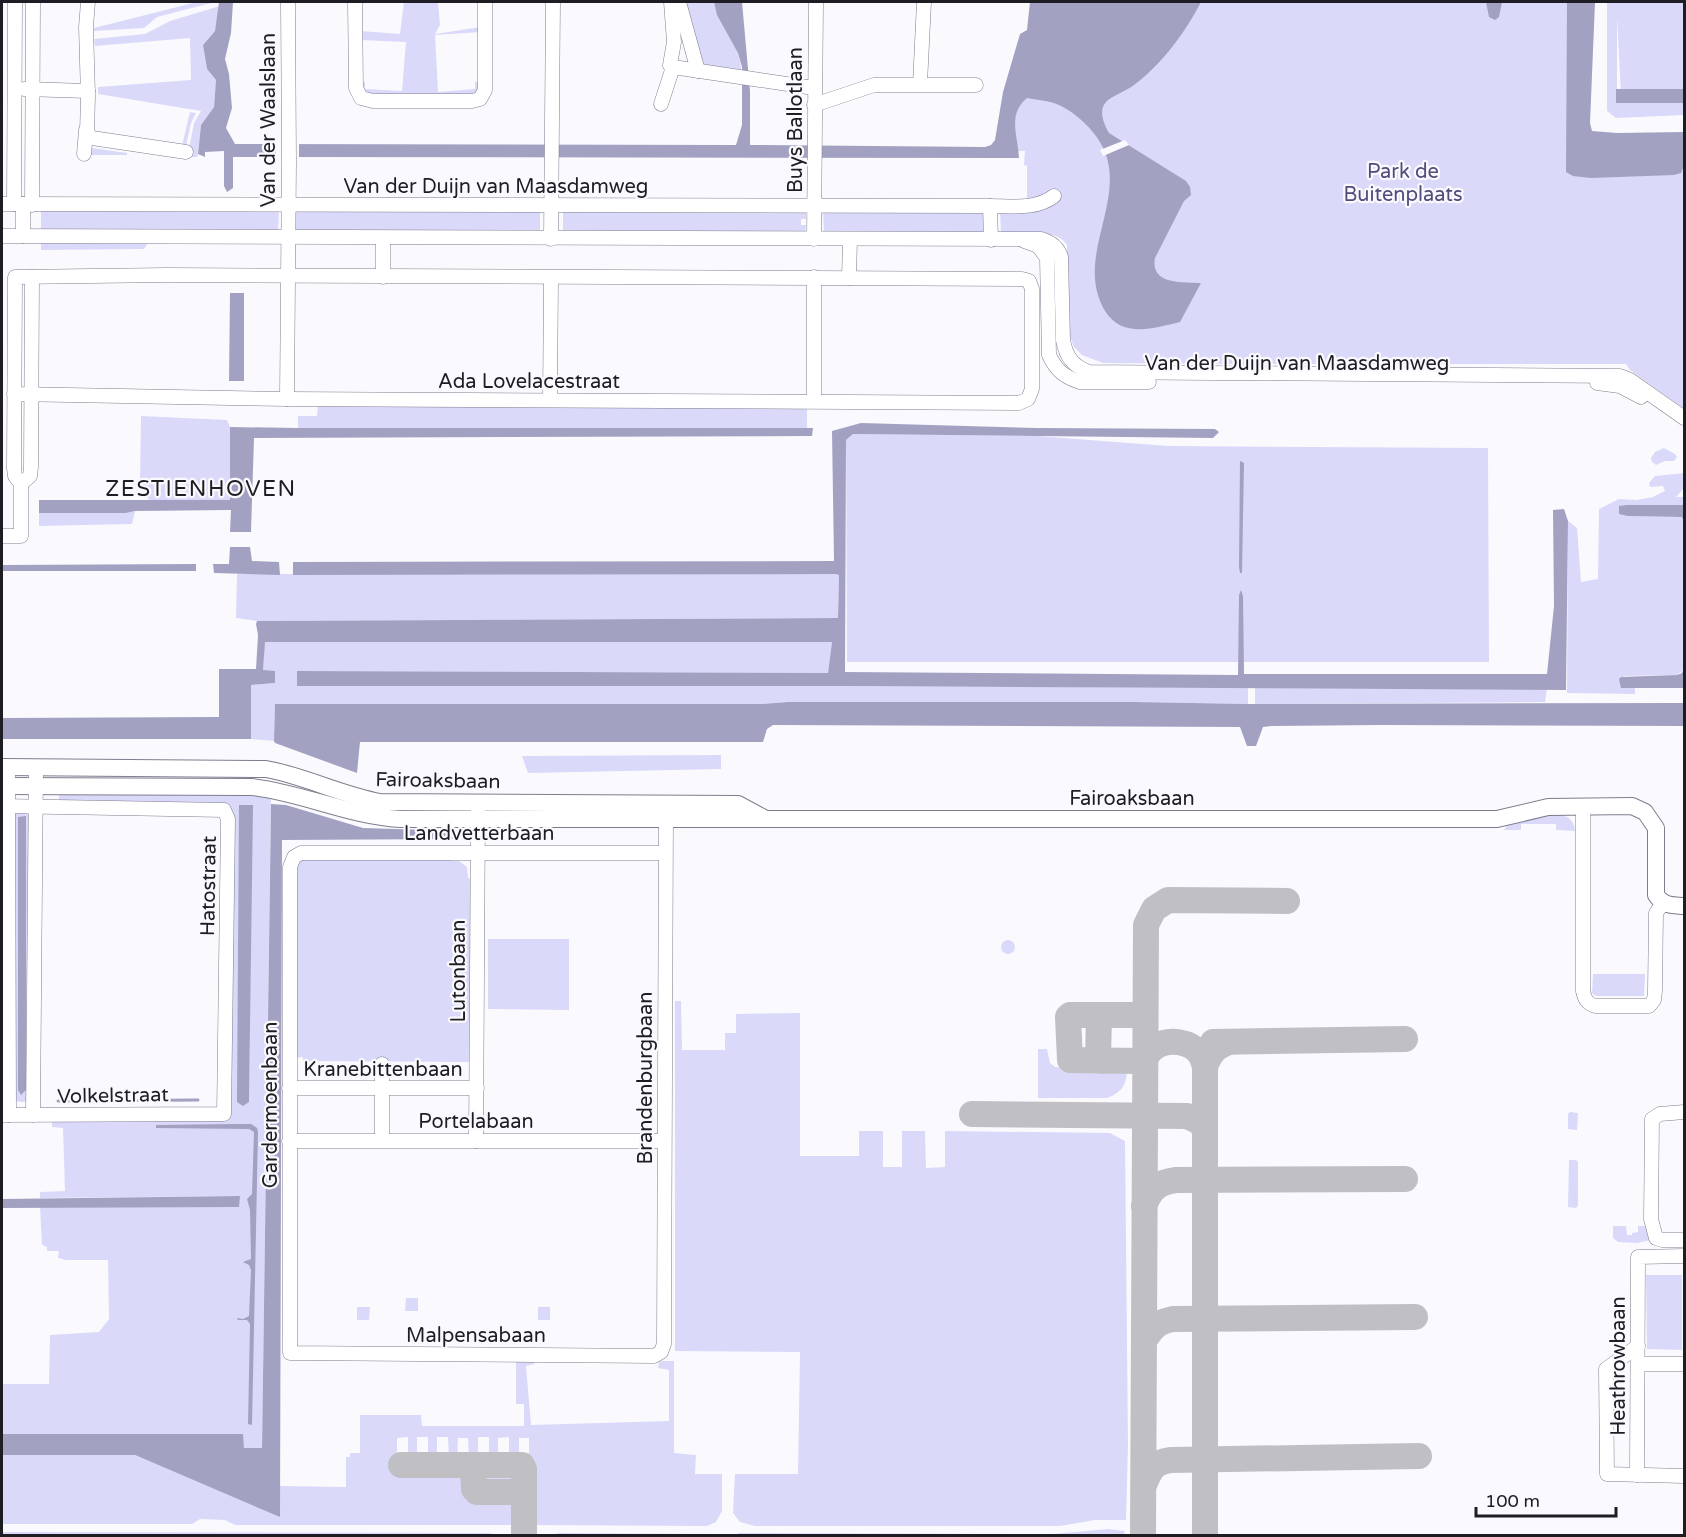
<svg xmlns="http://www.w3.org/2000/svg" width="1686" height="1537" viewBox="0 0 1686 1537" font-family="'Varela Round',sans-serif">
<rect width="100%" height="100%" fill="#fafafe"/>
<g fill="#dad9fa" fill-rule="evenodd">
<polygon points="197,2 215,2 157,17 144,28 94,31 94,28"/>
<polygon points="404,2 438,2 440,25 435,34 481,27 481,32 435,35 438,92 475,89 475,82 481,82 480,94 375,96 374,93 372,93 372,96 363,96 359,82 365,82 365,89 402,91 406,42 360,40 360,31 400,34"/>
<path d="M683 2H714C720 26 743 48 741 73L704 66Z"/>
<path d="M1039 2H1580L1585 143 1684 140V409L1630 370 1626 364H1247L1246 366 1236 365 1235 364 1103 363 1082 355 1074 347 1070 337 1066 302 1067 245C1063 239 1059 237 1052 235L1001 234 1000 211 1030 210V198H1027V166L1024 165 1025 151H1018L1014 123Z"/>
<polygon points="1607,2 1684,2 1684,95 1621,94 1617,17 1617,103 1684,103 1684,115 1616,118 1607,111"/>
<polygon points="220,6 215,31 203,45 207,69 216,80 214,107 201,125 198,154 197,157 184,157 189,149 194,123 201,111 98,94 98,87 191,80 190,38 95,46 94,39 145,34 170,21"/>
<polygon points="190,112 196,113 191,123 185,150 181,150"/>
<polygon points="92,148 127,153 127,155 91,155"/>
<polygon points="41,209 279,209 278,234 41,232"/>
<polygon points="296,209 540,209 540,234 296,233"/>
<polygon points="563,209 806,209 806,219 801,219 801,225 806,225 805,234 563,233"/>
<polygon points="823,210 983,210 983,234 824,234"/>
<polygon points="41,242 148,243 144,249 41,250"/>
<polygon points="318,404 807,405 807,428 298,428 298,416 317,416"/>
<polygon points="141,416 227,420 230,427 230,500 149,500 140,486"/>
<polygon points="853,434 1037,436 1168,446 1488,448 1489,662 847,662 846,440"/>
<polygon points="1664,448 1675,454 1677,457 1674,461 1665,461 1656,465 1652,462 1651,458 1655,452"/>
<polygon points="1684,473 1684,488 1676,497 1684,497 1684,505 1626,505 1619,507 1619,514 1626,516 1682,517 1684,522 1684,669 1677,675 1624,676 1621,688 1635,688 1635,694 1567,693 1568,521 1577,528 1581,582 1598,579 1599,509 1619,499 1637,500 1653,497 1665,491 1663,486 1650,487 1649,483 1655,476"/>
<polygon points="135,511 132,524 39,526 39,513 126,513"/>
<polygon points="237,574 835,574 839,575 838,618 257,621 236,618"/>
<polygon points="264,642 832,642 828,673 298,671 298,686 852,686 1248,688 1248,704 1135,702 788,702 762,704 275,704 274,741 251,739 250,685 275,683 263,670"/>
<polygon points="1255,688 1547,689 1545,702 1255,704"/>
<polygon points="721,755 721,769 528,773 522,756"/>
<path d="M59 790 271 793 262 1449 244 1448 242 1434H2V1384H49L50 1335 99 1332 109 1319 108 1260H66L58 1258 59 1251H47V1247L42 1245 40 1207 239 1206V1196L40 1198V1192L65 1191 63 1128 52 1127V1120L228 1119 221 803 59 802ZM252 805 249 1102 243 1105Z"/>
<path d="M30 812 29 1101 22 1102 15 1101 14 813ZM19 817H26V1090L22 1094 18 1090Z"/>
<path d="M1534 814C1550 814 1574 810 1575 831L1556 830V824H1521V830H1504L1508 825Z"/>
<polygon points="302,859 452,859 452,861 459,861 467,867 468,878 470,879 470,1062 303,1061 303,1057 294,1058 294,875 299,862"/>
<polygon points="488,939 569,939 569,1010 488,1009"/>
<circle cx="1008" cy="947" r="7"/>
<polygon points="1593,974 1645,974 1644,996 1596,996 1592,993"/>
<polygon points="675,1001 681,1001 682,1050 725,1050 725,1033 736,1033 736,1014 800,1013 800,1156 859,1156 859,1131 883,1131 883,1167 902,1167 902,1131 925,1131 926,1168 945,1167 945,1131 1110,1133 1125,1141 1128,1444 1126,1520 1095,1520 1060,1526 755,1526 740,1522 733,1513 735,1474 798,1474 800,1352 675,1351"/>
<path d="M1038 1049H1047L1050 1063 1055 1067H1127C1127 1084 1123 1092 1107 1098H1038Z"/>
<polygon points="1570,1112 1578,1113 1577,1130 1568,1129 1568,1114"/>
<polygon points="1569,1160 1576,1160 1578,1162 1578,1205 1576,1208 1568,1207"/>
<polygon points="1613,1226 1626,1226 1627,1235 1632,1235 1632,1233 1638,1232 1638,1226 1647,1226 1648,1237 1651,1240 1637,1243 1618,1242 1613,1238"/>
<polygon points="1646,1275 1682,1275 1682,1350 1647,1349"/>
<polygon points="406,1298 418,1298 418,1311 405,1311"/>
<polygon points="357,1307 370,1307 369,1320 357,1320"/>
<rect x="538" y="1307" width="12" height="13"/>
<polygon points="535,1360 534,1364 526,1366 531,1425 669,1421 669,1370 658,1368 659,1362 661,1361 674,1361 674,1453 696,1455 695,1474 722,1474 722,1511 716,1522 707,1526 531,1525 531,1461 529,1460 529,1438 519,1438 519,1459 509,1460 509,1437 498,1438 498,1460 489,1460 489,1437 478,1437 478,1460 469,1460 468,1438 458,1438 457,1460 449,1459 448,1437 437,1437 437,1460 428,1459 428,1437 417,1437 417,1460 408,1459 408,1437 397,1438 397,1460 391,1460 392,1469 465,1470 468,1473 468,1492 472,1496 512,1497 516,1500 517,1525 235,1525 225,1520 200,1519 192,1524 2,1524 2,1455 135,1455 280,1516 280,1486 346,1487 346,1457 350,1457 350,1453 360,1453 360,1415 421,1415 422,1426 524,1426 524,1404 516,1404 516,1361"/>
<polygon points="511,1470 516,1474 516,1483 512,1487 482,1487 479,1484 479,1475 482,1471"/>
<polygon points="1108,1529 1125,1531 1123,1536 736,1535 739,1533 1053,1534"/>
<polygon points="2,1532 489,1533 496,1535 2,1536"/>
<polygon points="559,1533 716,1534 718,1535 552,1535"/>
</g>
<g fill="#a3a1c2">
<path d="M219 2H233L231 33 225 59 229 74 232 108 226 128 235 144 736 145 742 125V67L738 53 717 15 714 2H742L750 91V145L985 147 991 145 995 140 1003 92 1020 34 1027 30 1030 2H1201C1185 33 1162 64 1134 85 1126 91 1113 95 1106 102 1098 111 1104 124 1109 133L1186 181 1190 187 1191 195 1184 201 1155 258C1150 285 1183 282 1201 283L1180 322C1154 328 1123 339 1105 311 1076 262 1119 211 1108 162 1104 140 1083 118 1063 107 1053 101 1038 100 1027 98 1007 115 1018 135 1019 158L233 157V188L227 192 224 186V151L205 152V157L198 154 201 125 214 107 216 80 207 69 203 45 215 31Z"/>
<polygon points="1486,2 1502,2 1499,17 1495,20 1489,17"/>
<polygon points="1567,2 1595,2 1590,123 1592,131 1617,133 1684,132 1683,168 1681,173 1674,175 1591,178 1573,176 1566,172"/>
<rect x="1616" y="89" width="68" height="14"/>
<polygon points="230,293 244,293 244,381 229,381"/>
<polygon points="861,423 1037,428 1215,429 1219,432 1213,438 853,434 846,440 845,672 1238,675 1239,595 1241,590 1243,596 1244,674 1547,674 1554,606 1553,510 1564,509 1568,521 1566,690 852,686 297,686 297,671 828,673 832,642 265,642 263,670 275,671 275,683 251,685 251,739 2,739 2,718 219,717 219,669 256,669 258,635 256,624 257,621 838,618 839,575 835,574 293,575 293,562 834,561 832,431"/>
<polygon points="230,427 298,428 813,428 812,436 254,438 251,532 230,532 231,510 135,511 126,513 39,513 39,500 230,500"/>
<polygon points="1240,461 1244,463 1242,573 1240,573 1239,567"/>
<polygon points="1626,505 1684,505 1684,522 1682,517 1627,516 1619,514 1619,506"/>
<polygon points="230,547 250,547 252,561 279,562 280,575 214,573 213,564 229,564"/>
<polygon points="196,564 196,571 2,571 2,565"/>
<polygon points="1684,667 1684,688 1621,688 1619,679 1621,677 1677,675 1682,673"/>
<polygon points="788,702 1135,702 1248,704 1684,703 1684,726 1381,725 1272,726 1263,727 1256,746 1247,746 1240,727 773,725 767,729 763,742 360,742 357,773 275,743 274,741 275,704 762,704"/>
<polygon points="271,804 286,805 363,828 461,831 460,839 282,840 280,1517 135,1455 2,1455 2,1434 243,1434 244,1448 262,1448"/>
<polygon points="239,805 253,805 249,1102 243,1106 237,1102"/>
<polygon points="26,816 26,1090 21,1095 18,1090 18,817"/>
<polygon points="235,1124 251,1124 257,1128 258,1132 252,1425 248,1424 250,1324 247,1320 238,1320 237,1318 243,1319 249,1316 251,1270 249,1265 243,1262 251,1259 250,1210 247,1199 252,1194 254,1132 249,1129 156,1128 156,1125"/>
<polygon points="240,1196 239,1207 2,1208 2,1199"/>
</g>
<g fill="#fafafe">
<polygon points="1125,140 1129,145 1103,156 1100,150"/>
<polygon points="275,141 301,141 299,144 299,158 301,160 275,160 277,143"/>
</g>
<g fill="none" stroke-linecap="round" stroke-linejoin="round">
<polyline stroke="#a3a1c2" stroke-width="3" points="58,1101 198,1100"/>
<g stroke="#c0c0c4" stroke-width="26">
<path d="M1145 1012 1140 1015H1070L1068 1017 1070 1060 1142 1061C1146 1057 1150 1050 1155 1047 1169 1038 1190 1041 1200 1054 1202 1057 1204 1063 1205 1067"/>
<polyline points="1099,1016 1098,1058 1102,1061"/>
<polyline points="1213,1042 1405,1039"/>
<polyline points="972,1114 1187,1116 1200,1122 1205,1130"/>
<path d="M1144 1206C1150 1190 1158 1182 1176 1180L1405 1179"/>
<path d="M1144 1341C1152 1328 1157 1322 1173 1319L1415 1317"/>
<polyline points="401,1465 522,1465 524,1469 524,1536"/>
<polyline points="470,1465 473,1469 474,1489 477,1492 521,1492 524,1497"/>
<path d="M1144 1485C1150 1470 1154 1462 1171 1460L1419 1456"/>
<polyline points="1143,1536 1146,925 1154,909 1168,900 1287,901"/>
<path d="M1205 1536V1067C1210 1053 1215 1047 1229 1042"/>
</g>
<defs>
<g id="minor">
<polyline points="88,2 86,27 88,96 87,133 92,138 186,152"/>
<polyline points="355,2 356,88 361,98 373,101 472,101 480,99 485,90 485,2"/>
<polyline points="671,2 674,42 670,65 673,67 814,88"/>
<polyline points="679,2 698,71"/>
<polyline points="920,84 924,2"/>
<polyline points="24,89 88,91"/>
<polyline points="661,104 673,67"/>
<polyline points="814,105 874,85 976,85"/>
<polyline points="84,154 86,130"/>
<polyline points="2,204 990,206"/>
<polyline points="14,204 15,2"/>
<polyline points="23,204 23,236"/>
<polyline points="32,205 33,2"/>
<path d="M2 236 1041 239C1051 242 1058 247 1061 257L1063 340C1066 357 1073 366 1089 372L1620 376 1630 380 1684 418"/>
<polyline points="551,239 553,2"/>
<polyline points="814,239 816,2"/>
<path d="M991 240 990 206C1012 206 1036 210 1054 196"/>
<path d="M1024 241 1038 246 1047 258 1049 355C1056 370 1064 377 1080 382H1149"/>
<polyline points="383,277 383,239"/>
<polyline points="814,277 814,401"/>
<polyline points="849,278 850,239"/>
<polyline points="1597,383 1620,386 1641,397"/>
<polyline points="287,399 289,162 288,2"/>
<polyline points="550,400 551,278"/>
<polyline points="21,484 30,476 31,467 32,277"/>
<polyline points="2,536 21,536 21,484 15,476 14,468 15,277 167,275 1022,279 1029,281 1032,289 1032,389 1028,399 1019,403 287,399 14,394"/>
<polyline points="8,767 9,1115"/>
<polyline points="2,806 224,810 228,819 224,1114 2,1115"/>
<path d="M1583 807V991C1585 1000 1587 1003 1595 1006H1649L1654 1000 1655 991 1656 913 1663 903"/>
<polyline points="665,853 301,853 294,857 290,867 290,1353 654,1356 661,1352 664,1344 666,811"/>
<polyline points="382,1064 382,1140"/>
<polyline points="289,1088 477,1088"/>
<polyline points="1684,1112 1660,1114 1652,1119 1651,1219 1656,1238 1662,1240 1684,1240"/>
<polyline points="33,1115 36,767"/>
<polyline points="289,1141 664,1141"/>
<polyline points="476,1141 478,810"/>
<polyline points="1638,1346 1606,1369 1607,1474 1684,1476"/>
<polyline points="1638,1364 1684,1364"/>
<polyline points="1637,1475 1638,1257 1684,1256"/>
</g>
<g id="major">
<path d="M2 767 266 769C305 776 341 795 380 802L738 804 764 818"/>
<path d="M2 786 252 787C303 793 349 816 400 819H1497L1548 807 1632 806 1645 812 1656 828V895C1663 906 1672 905 1684 906"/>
</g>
</defs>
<use href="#minor" stroke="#7e7d8e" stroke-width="15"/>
<use href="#major" stroke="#7e7d8e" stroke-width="18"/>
<use href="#minor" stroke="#fff" stroke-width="14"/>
<use href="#major" stroke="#fff" stroke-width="16"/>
</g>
<g text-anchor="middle" stroke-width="4.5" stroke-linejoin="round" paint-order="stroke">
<g font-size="20" fill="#1d1d23" stroke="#fafafe">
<text transform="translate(268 120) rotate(-90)" y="7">Van der Waalslaan</text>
<text transform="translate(795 120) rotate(-90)" y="7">Buys Ballotlaan</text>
<text x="496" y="193">Van der Duijn van Maasdamweg</text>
<text x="1297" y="370">Van der Duijn van Maasdamweg</text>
<text x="529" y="388">Ada Lovelacestraat</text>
<text transform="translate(438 780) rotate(1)" y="7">Fairoaksbaan</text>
<text x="1132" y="805">Fairoaksbaan</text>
<text x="479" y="840">Landvetterbaan</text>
<text transform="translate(208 886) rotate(-89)" y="7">Hatostraat</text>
<text transform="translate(458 971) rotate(-90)" y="7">Lutonbaan</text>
<text x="383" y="1076">Kranebittenbaan</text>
<text transform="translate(645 1078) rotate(-90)" y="7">Brandenburgbaan</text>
<text transform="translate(113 1095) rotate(-1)" y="7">Volkelstraat</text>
<text transform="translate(270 1105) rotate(-90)" y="7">Gardermoenbaan</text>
<text x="476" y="1128">Portelabaan</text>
<text x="476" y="1342">Malpensabaan</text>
<text transform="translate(1618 1366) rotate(-90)" y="7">Heathrowbaan</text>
</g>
<g font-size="20" fill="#514c7b" stroke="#fafafe">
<text x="1403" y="178">Park de<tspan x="1403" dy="23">Buitenplaats</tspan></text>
</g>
<g font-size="22" letter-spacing="1.5" fill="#1d1d23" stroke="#fafafe">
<text x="201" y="496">ZESTIENHOVEN</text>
</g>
</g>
<rect width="1686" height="1537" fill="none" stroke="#1d1d23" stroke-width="6"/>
<path d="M1476 1507v9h140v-9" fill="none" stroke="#1d1d23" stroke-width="3"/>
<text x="1485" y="1507" font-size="18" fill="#1d1d23" stroke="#fafafe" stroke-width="4.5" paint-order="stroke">100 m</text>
</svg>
